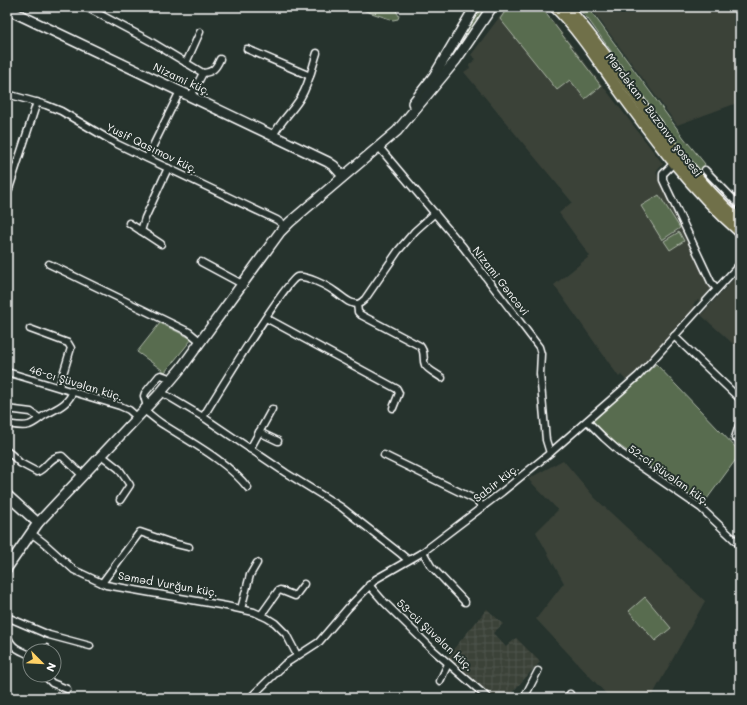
<svg xmlns="http://www.w3.org/2000/svg" width="747" height="705" viewBox="0 0 747 705" font-family="Mali,sans-serif">
<defs>
<pattern id="industrial-grid" width="8" height="8" patternUnits="userSpaceOnUse"><rect width="8" height="8" fill="#3b4239"/><path d="M0 4h8M4 0v8" fill="none" stroke="#4f554d"/></pattern>
</defs>
<rect width="100%" height="100%" fill="#26332d"/>
<filter id="ink" filterUnits="userSpaceOnUse"><feTurbulence type="fractalNoise" baseFrequency=".025" numOctaves="2"/><feDisplacementMap in="SourceGraphic" scale="8" xChannelSelector="R" yChannelSelector="G"/><feConvolveMatrix kernelMatrix="1 2 1 2 8 2 1 2 1" color-interpolation-filters="sRGB"/></filter>
<g filter="url(#ink)">
<g fill="#3b4239">
<polygon points="507,7 542,7 663,164 656,172 712,287 700,302 698,300 695,302 693,305 694,308 628,382 621,375 619,377 554,285 590,256 559,213 572,202 464,72 470,68 469,65 476,59 471,55"/>
<polygon points="590,7 740,7 740,102 677,125"/>
<polygon points="740,272 740,350 701,315"/>
<polygon points="563,460 595,498 705,601 651,698 610,698 536,619 564,583 536,532 558,510 528,479"/>
</g>
<polygon fill="url(#industrial-grid)" points="487,609 503,624 493,633 506,647 516,638 540,662 507,698 492,698 446,658"/>
<g fill="#596c4f" stroke="#acb6a7">
<polygon points="353,7 394,7 399,16 398,19 393,20"/>
<polygon points="480,7 487,7 446,70 442,69"/>
<polygon points="508,7 541,7 601,86 585,99 570,80 557,90 500,19"/>
<polygon points="577,7 587,7 590,10 684,138 705,164 701,171 679,146 588,19"/>
<polygon points="659,195 680,228 662,240 641,206"/>
<polygon points="679,232 684,241 670,250 664,241"/>
<polygon points="160,323 192,339 165,372 137,352"/>
<polygon points="656,364 740,452 740,454 704,503 617,444 592,422"/>
<polygon points="645,597 671,628 655,641 629,611"/>
</g>
<g fill="none" stroke-linecap="round" stroke-linejoin="round">
<defs>
<g id="street">
<polyline points="86,7 150,41 203,73 191,96"/>
<polyline points="247,49 310,76"/>
<polyline points="186,63 200,32"/>
<path d="M203 73C213 72 216 68 220 59"/>
<polyline points="7,94 46,105 61,111 117,144 277,220 285,226"/>
<path d="M273 136C280 121 293 111 301 97 309 84 312 68 317 53"/>
<polyline points="378,146 463,247 539,347 541,354 540,374 546,440 550,453"/>
<polyline points="147,158 180,91"/>
<polyline points="674,163 663,174 663,180 711,282 717,289"/>
<polyline points="705,170 740,206"/>
<polyline points="7,195 37,102"/>
<polyline points="129,223 161,244"/>
<polyline points="141,231 145,218 168,168"/>
<polyline points="201,262 242,284"/>
<polyline points="49,264 189,332 201,342"/>
<path d="M357 304 358 312 361 315 420 346C426 352 422 358 425 365 428 370 437 374 442 378"/>
<polyline points="266,318 397,389 399,393 393,408"/>
<polyline points="30,329 68,343 71,348 59,387"/>
<polyline points="674,336 740,399"/>
<polyline points="7,372 120,406 129,410 137,417"/>
<polyline points="161,392 203,417 286,473 341,507 401,554 408,560"/>
<polyline points="147,407 144,396 145,393 159,376 161,375 172,379"/>
<polyline points="7,409 31,412 39,418"/>
<path d="M144 410C151 415 157 421 164 425 192 443 227 461 248 488"/>
<path d="M203 417C214 399 286 281 297 277 306 275 327 286 334 291 341 295 349 305 358 304 361 303 363 301 365 299L398 251 415 231 435 213"/>
<polyline points="587,421 604,438 621,453 701,508 740,545"/>
<path d="M7 424C14 425 22 427 29 425 35 423 40 418 45 415 57 408 68 405 73 391"/>
<polyline points="259,432 278,441"/>
<polyline points="735,438 740,422"/>
<polyline points="250,449 272,409"/>
<path d="M7 451 12 455 20 463 37 472C46 469 51 455 62 456L82 475"/>
<polyline points="101,455 119,469 130,485 120,500"/>
<polyline points="384,455 476,500 483,507"/>
<polyline points="31,533 44,543 74,570 106,585 226,606 254,612 267,618 275,623 286,634 297,655"/>
<polyline points="423,552 431,566 465,602"/>
<polyline points="102,583 140,532 172,543 189,547"/>
<polyline points="369,585 383,601 433,650 488,698"/>
<polyline points="241,609 250,575 257,563"/>
<polyline points="261,615 278,591 280,590 295,596 304,584"/>
<polyline points="7,617 49,635 90,646"/>
<path d="M7 634C11 648 18 649 30 655"/>
<polyline points="45,651 46,648"/>
<polyline points="44,675 52,683 67,689"/>
<polyline points="440,681 448,664"/>
<polyline points="7,696 11,698"/>
<polyline points="250,698 285,664 319,642 348,608 376,579 423,552 502,492 550,453 638,376 740,264"/>
<polyline points="524,698 538,671"/>
<polyline points="567,698 570,694"/>
</g>
<g id="secondary">
<polyline points="7,9 328,162 334,166 343,176"/>
<polyline points="413,103 434,76 475,7"/>
<polyline points="7,495 38,523"/>
<polyline points="7,568 38,523 161,392 182,367 280,232 290,222 397,131 456,60 492,7"/>
</g>
<g id="primary">
<path d="M555 7C579 31 598 61 618 89 655 140 692 190 740 232"/>
<path d="M567 7C627 76 671 159 740 221"/>
</g>
</defs>
<use href="#street" stroke="#fff" stroke-width="9"/>
<use href="#secondary" stroke="#fff" stroke-width="12"/>
<use href="#primary" stroke="#fff" stroke-width="13"/>
<use href="#street" stroke="#26332d" stroke-width="6"/>
<use href="#secondary" stroke="#26332d" stroke-width="9"/>
<use href="#primary" stroke="#70704a" stroke-width="10"/>
</g>
</g>
<g text-anchor="middle" stroke-width="4" stroke-linejoin="round" paint-order="stroke">
<g font-size="11" fill="#fff" stroke="#26332d">
<text transform="translate(182 79) rotate(25)" y="4">Nizami küç.</text>
<text transform="translate(654 115) rotate(53)" y="4">Mərdəkan - Buzonva şossesi</text>
<text transform="translate(152 148) rotate(26)" y="4">Yusif Qasımov küç.</text>
<text transform="translate(501 281) rotate(52)" y="4">Nizami Gəncəvi</text>
<text transform="translate(76 383) rotate(17)" y="4">46-cı Şüvəlan küç.</text>
<text transform="translate(669 475) rotate(35)" y="4">52-ci Şüvəlan küç.</text>
<text transform="translate(496 483) rotate(-38)" y="4">Sabir küç.</text>
<text transform="translate(168 584) rotate(10)" y="4">Səməd Vurğun küç.</text>
<text transform="translate(435 635) rotate(43)" y="4">53-cü Şüvəlan küç.</text>
</g>
</g>
<rect width="747" height="705" fill="none" stroke="#26332d" stroke-width="24"/>
<rect x="12" y="12" width="723" height="681" fill="none" stroke="#fff" stroke-width="1.5" filter="url(#ink)"/>
<g transform="translate(42 663) rotate(114)"><circle r="19" fill="#26332d" stroke="#7d8581"/>
<path d="M0-3L7 15L0 10L-7 15Z" fill="#ffd166"/>
<text y="-6" font-size="11" font-weight="bold" text-anchor="middle" fill="#ffffff">N</text>
</g>
</svg>
